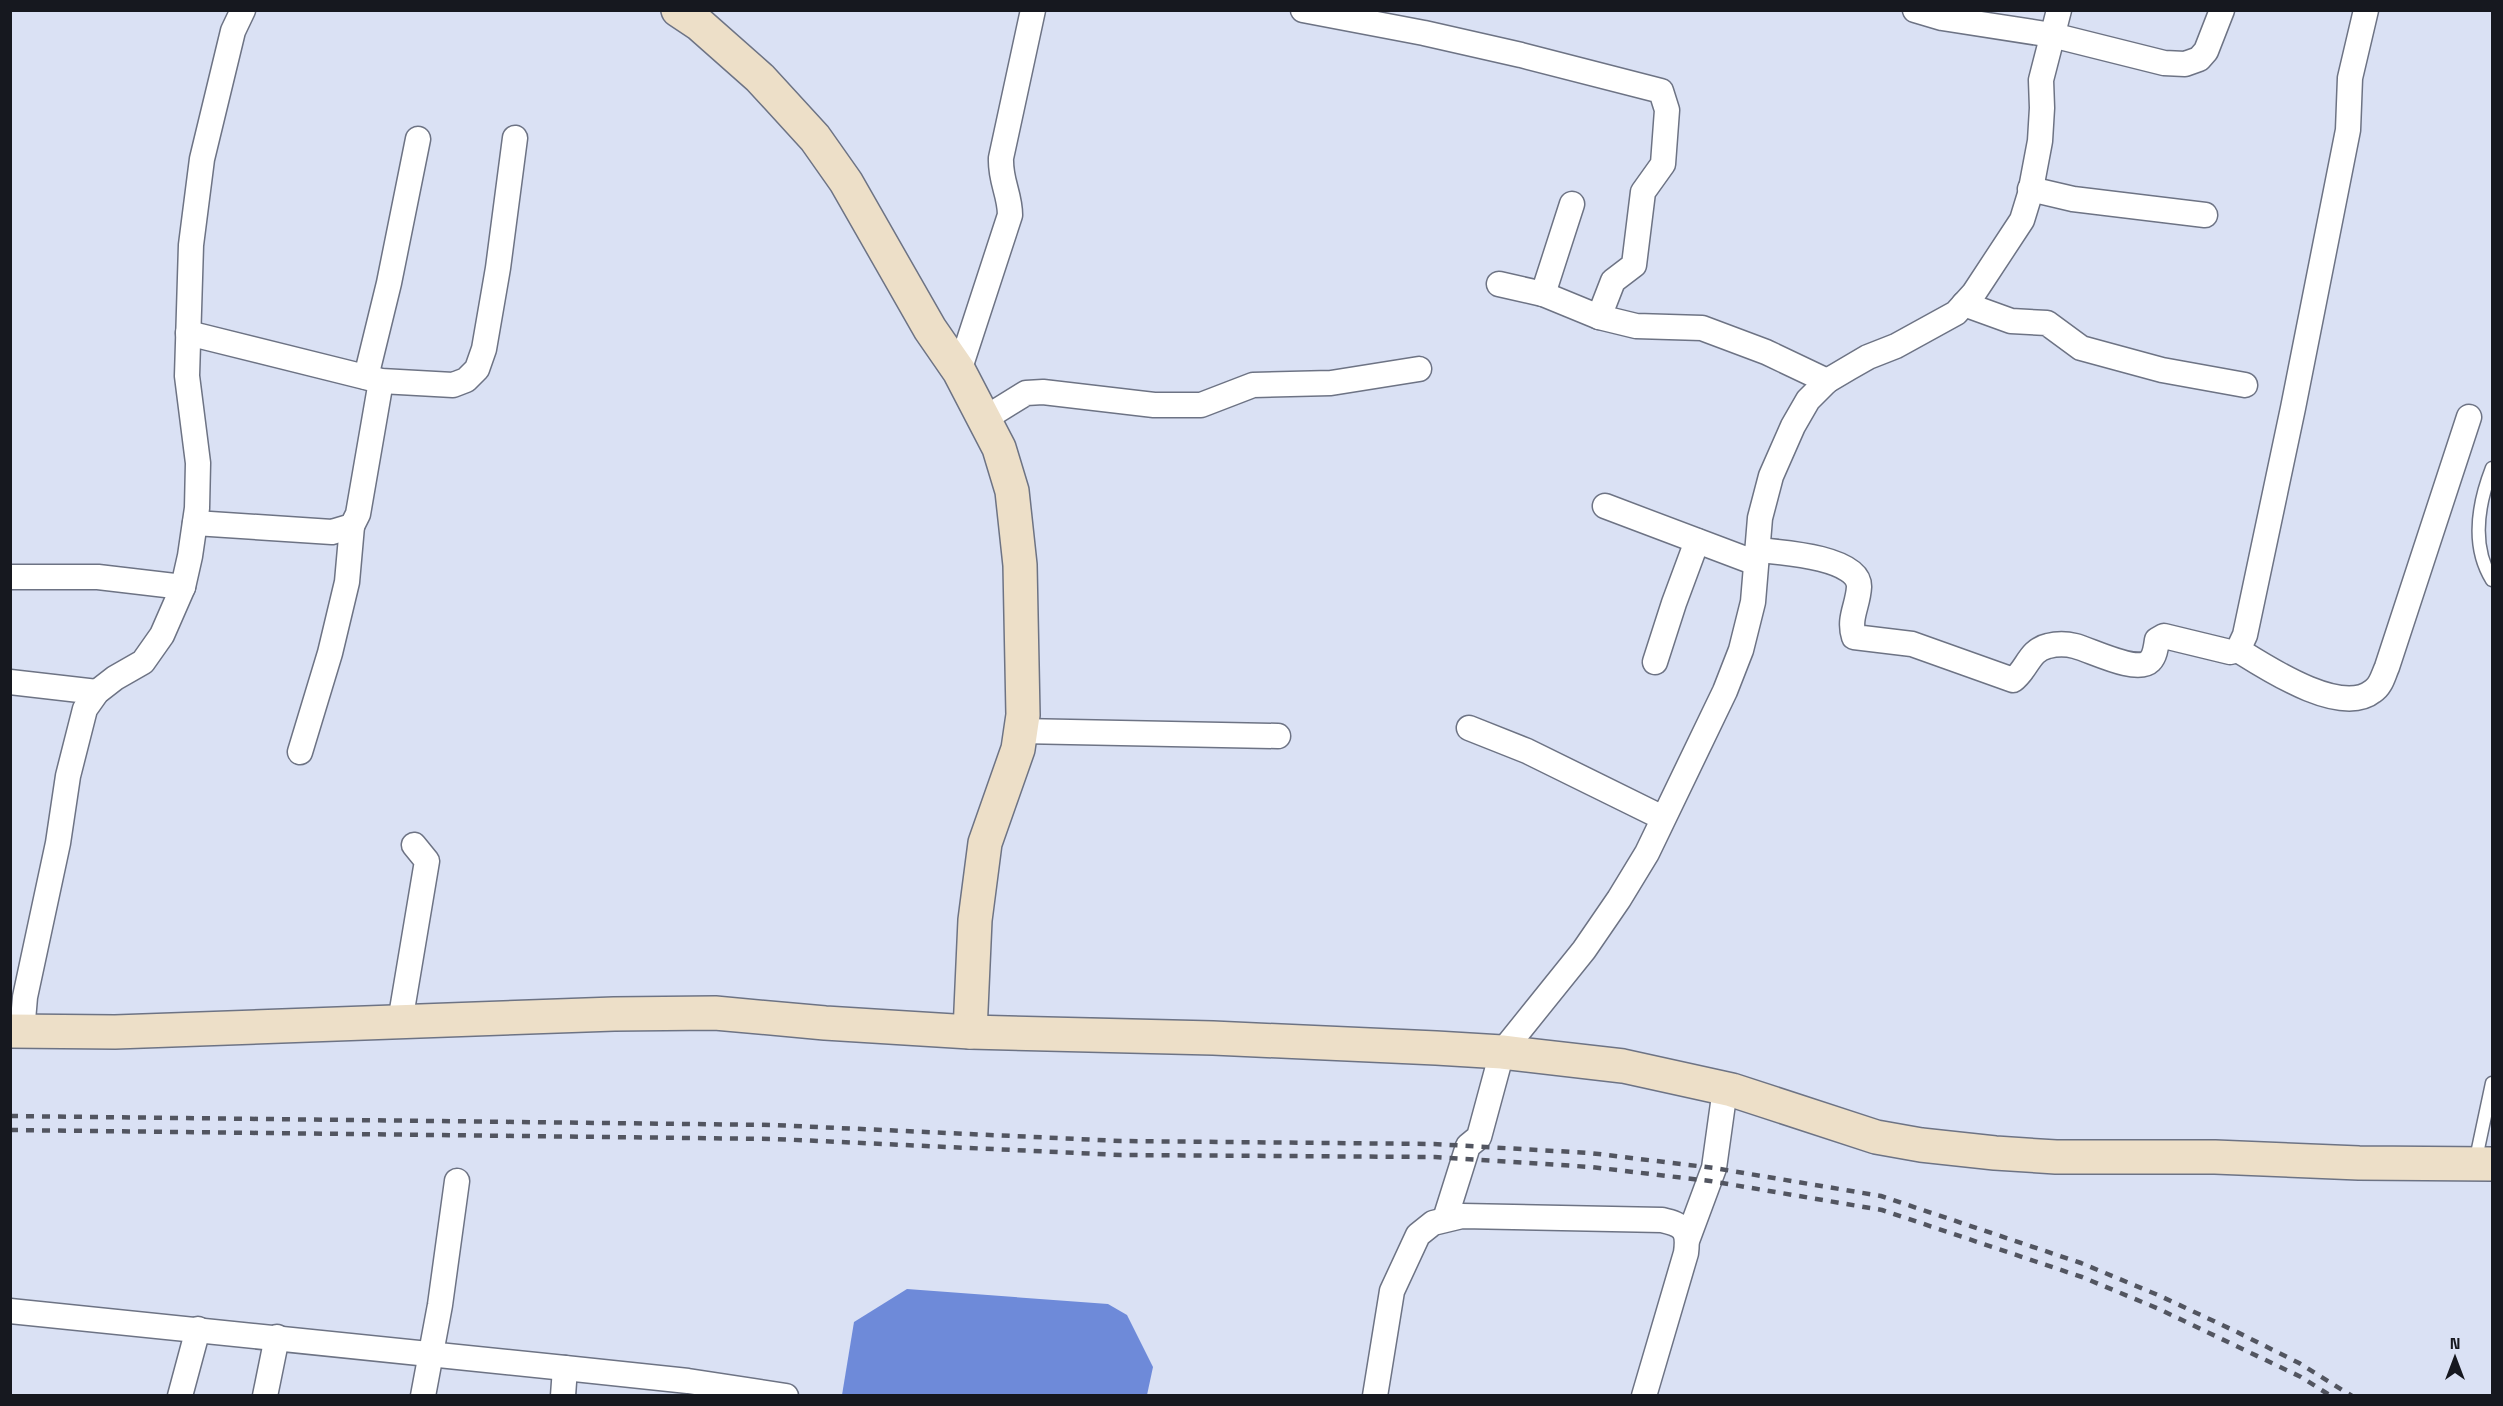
<svg xmlns="http://www.w3.org/2000/svg" width="2503" height="1406" viewBox="0 0 2503 1406" font-family="'Space Grotesk',sans-serif">
<rect width="100%" height="100%" fill="#dae1f4"/>
<polygon fill="#6e8ad9" points="907,1289 1108,1304 1127,1315 1153,1367 1147,1395 842,1395 854,1322"/>
<g fill="none" stroke-linecap="round" stroke-linejoin="round">
<defs>
<g id="lane">
<path d="M2492 468C2478 504 2471 546 2492 580"/>
<polyline points="2475,1163 2492,1083"/>
</g>
<g id="street">
<polyline points="1303,10 1424,33 1521,55 1661,91 1667,110 1663,164 1643,192 1634,265 1613,281 1599,317"/>
<polyline points="1915,10 1942,18 2052,35 2164,63 2185,64 2199,59 2206,51 2222,10"/>
<polyline points="2030,189 2073,199 2205,215"/>
<polyline points="1499,284 1543,294 1599,317 1636,326 1702,328 1766,352 1827,381"/>
<polyline points="1543,294 1572,204"/>
<polyline points="1964,304 2011,321 2047,323 2081,348 2162,370 2245,385"/>
<polyline points="188,333 381,381 453,385 466,380 477,369 484,349 498,268 515,138"/>
<path d="M959 371 1010 215C1010 194 1000 181 1001 158L1033 10"/>
<polyline points="366,377 389,283 418,139"/>
<polyline points="984,419 1026,393 1043,392 1154,405 1201,405 1253,385 1331,383 1419,369"/>
<polyline points="1605,506 1756,563"/>
<polyline points="195,523 332,532 352,526 358,514 381,381"/>
<path d="M1757 550C1779 552 1860 557 1859 587 1858 606 1848 618 1854 637L1912 644 2013 680C2027 670 2029 650 2048 646 2056 644 2067 644 2075 646 2091 650 2137 674 2150 661 2155 656 2156 647 2157 640L2164 636 2230 652 2238 650 2245 635 2293 408 2348 130 2350 78 2366 10"/>
<polyline points="10,577 98,577 183,587"/>
<path d="M2238 650C2267 668 2341 717 2373 691 2381 686 2383 676 2387 667L2469 417"/>
<polyline points="1655,662 1674,603 1697,541"/>
<polyline points="10,682 97,692"/>
<polyline points="1469,728 1527,751 1663,818"/>
<polyline points="1020,731 1278,736"/>
<polyline points="300,752 330,653 347,582 352,526"/>
<polyline points="400,1022 427,861 414,845"/>
<polyline points="22,1032 25,997 58,843 68,776 85,709 97,692 115,678 143,662 162,635 183,587 190,556 197,508 198,463 187,376 191,245 202,159 233,31 243,10"/>
<polyline points="1445,1219 1468,1146 1479,1137 1502,1052 1584,950 1619,899 1647,853 1725,691 1741,650 1753,602 1760,518 1771,476 1793,426 1808,400 1827,381 1849,368 1868,357 1896,346 1956,313 1974,293 2022,220 2030,194 2040,141 2042,108 2041,80 2059,10"/>
<polyline points="1688,1238 1714,1168 1725,1089"/>
<polyline points="10,1311 565,1368 688,1381 786,1396"/>
<polyline points="180,1396 198,1329"/>
<polyline points="265,1396 277,1337"/>
<polyline points="423,1396 440,1305 457,1181"/>
<polyline points="563,1396 565,1368"/>
<path d="M1375 1396 1392 1291 1418 1235 1433 1223 1462 1216 1662 1220C1684 1225 1689 1230 1686 1253L1644 1396"/>
</g>
<g id="secondary">
<polyline points="678,10 699,24 760,78 815,138 846,182 930,329 959,371 999,448 1012,491 1020,565 1023,715 1018,749 985,843 975,920 970,1032"/>
<polyline points="10,1031 115,1032 614,1014 715,1013 825,1023 970,1032 1213,1038 1436,1048 1502,1052 1623,1066 1732,1090 1876,1137 1921,1145 1995,1153 2056,1157 2215,1157 2359,1163 2492,1164"/>
</g>
</defs>
<use href="#lane" stroke="#6d7384" stroke-width="15"/>
<use href="#street" stroke="#6d7384" stroke-width="27"/>
<use href="#secondary" stroke="#6d7384" stroke-width="36"/>
<use href="#lane" stroke="#fff" stroke-width="12"/>
<use href="#street" stroke="#fff" stroke-width="24"/>
<use href="#secondary" stroke="#eddfc8" stroke-width="33"/>
<g stroke="#525560" stroke-width="4.5" stroke-dasharray="8 8" stroke-linecap="butt">
<polyline points="10,1116 774,1125 1121,1141 1434,1144 1590,1153 1714,1168 1881,1196 2081,1263 2158,1295 2235,1331 2299,1363 2352,1396"/>
<polyline points="10,1130 775,1139 1121,1155 1435,1157 1591,1167 1710,1181 1882,1210 2082,1277 2159,1309 2301,1377 2331,1396"/>
</g>
</g>
<rect width="2503" height="1406" fill="none" stroke="#16181f" stroke-width="24"/>
<g transform="translate(2455 1358)" stroke="#dae1f4" stroke-width="4.5" paint-order="stroke">
<path d="M0-4.5L10 22L0 15L-10 22Z" fill="#16181f"/>
<text y="-9" font-size="16" font-weight="bold" text-anchor="middle" fill="#16181f">N</text>
</g>
</svg>
